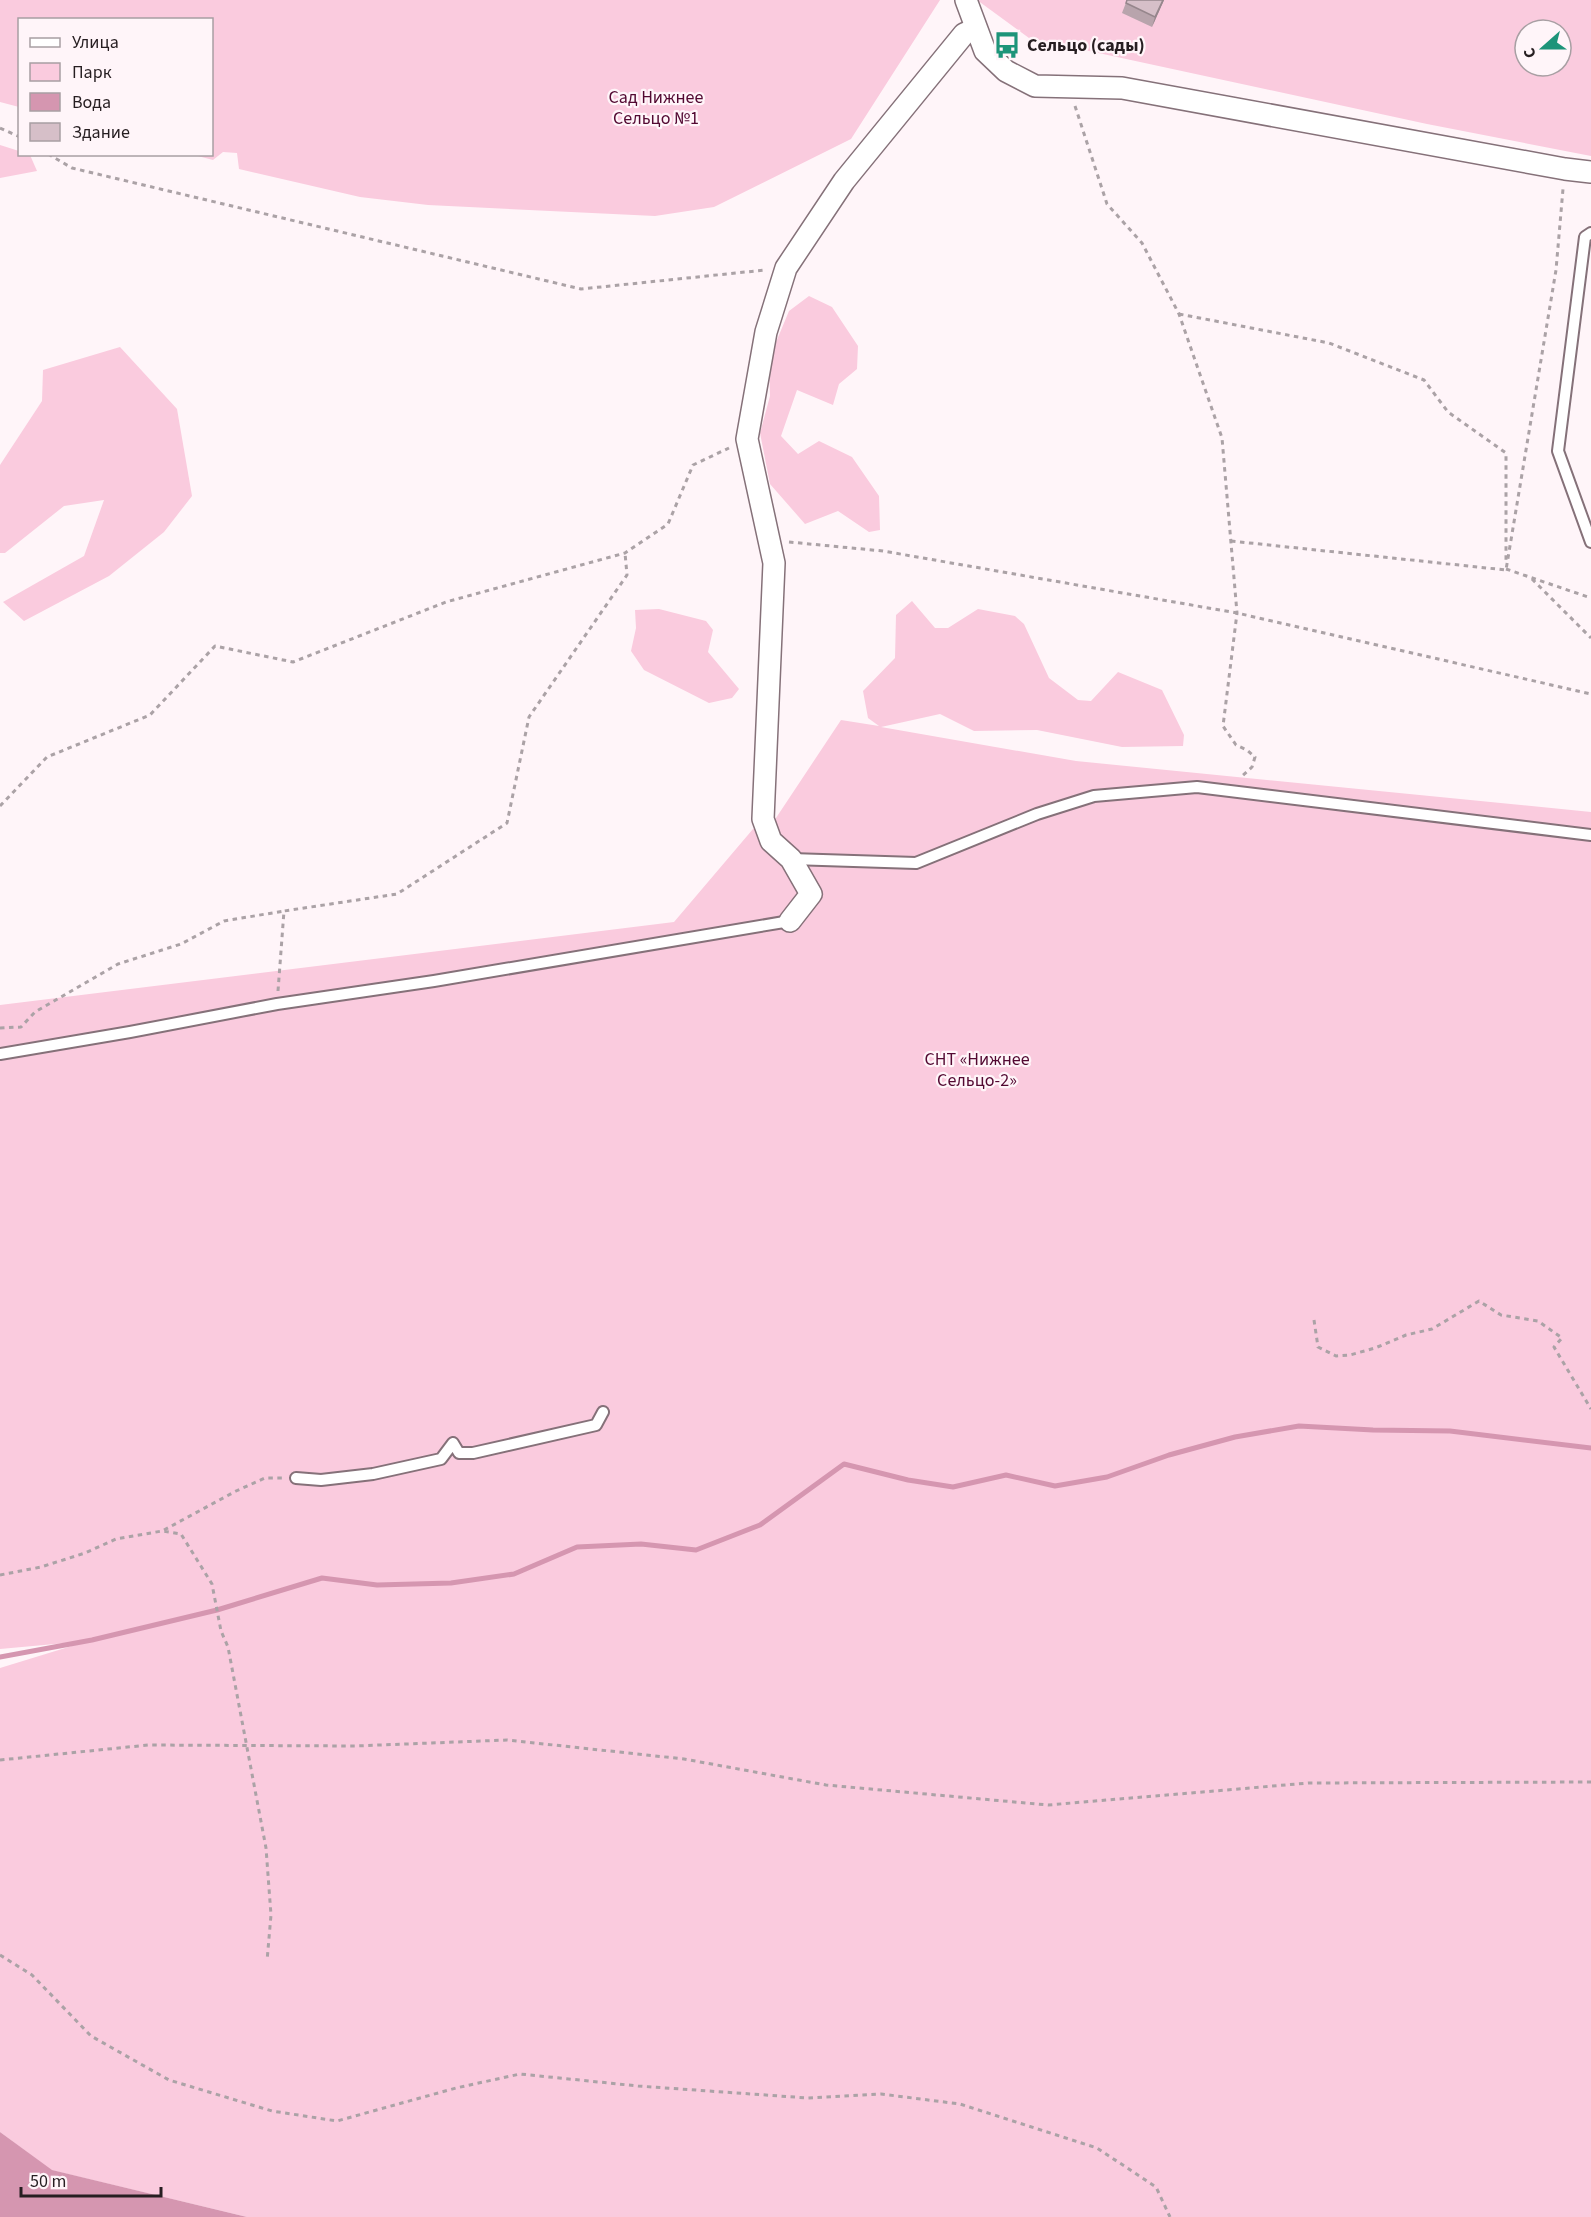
<svg xmlns="http://www.w3.org/2000/svg" width="1591" height="2217" viewBox="0 0 1591 2217" font-family="'Source Sans 3',sans-serif">
<rect width="100%" height="100%" fill="#fff5f9"/>
<g fill="#facbde" fill-rule="evenodd">
<polygon points="0,0 940,0 851,139 714,207 655,216 428,205 360,197 239,169 237,153 223,152 213,160 194,155 212,154 212,20 20,20 19,107 0,102"/>
<path d="M977 0H1591V156L1427 124 1029 38ZM1525 30H1561V66H1525Z"/>
<polygon points="0,145 19,151 20,154 30,155 37,171 0,178"/>
<polygon points="809,296 832,307 858,346 857,369 839,384 833,405 797,390 781,436 798,454 819,441 852,457 879,496 880,530 869,532 838,511 805,524 770,484 760,433 770,396 769,359 789,311"/>
<polygon points="120,347 177,409 192,496 164,532 109,576 24,621 3,602 84,556 104,500 64,506 5,553 0,553 0,465 42,401 43,370"/>
<polygon points="912,601 935,628 948,628 978,609 1015,616 1024,624 1049,678 1078,700 1091,701 1118,672 1162,690 1184,735 1183,746 1122,747 1037,730 974,731 940,714 881,727 1076,761 1591,812 1591,2217 247,2217 51,2170 0,2132 0,1668 88,1641 0,1649 0,1005 674,922 753,829 774,821 841,720 879,726 868,718 863,691 895,658 896,615"/>
<polygon points="659,609 706,621 713,630 708,652 739,689 732,698 709,703 644,670 631,651 636,628 635,610"/>
</g>
<polygon fill="#d596b0" points="0,2132 52,2170 247,2217 0,2217"/>
<g fill="none" stroke-linecap="round" stroke-linejoin="round">
<polyline stroke="#d596b0" stroke-width="5" points="0,1657 92,1640 217,1610 322,1578 377,1585 451,1583 514,1574 577,1547 641,1544 696,1550 760,1525 844,1464 908,1480 953,1487 1006,1475 1055,1486 1107,1477 1169,1455 1235,1437 1299,1426 1373,1430 1450,1431 1591,1448"/>
<defs>
<g id="lane">
<polyline points="1591,233 1585,237 1558,451 1591,542"/>
<polyline points="791,859 916,863 1037,814 1094,796 1197,787 1591,835"/>
<polyline points="0,1054 130,1032 277,1004 434,981 790,921"/>
<polyline points="296,1478 321,1480 373,1474 441,1459 453,1443 459,1453 473,1453 596,1425 603,1412"/>
</g>
<g id="street">
<polyline points="966,0 985,51 1006,71 1035,86 1122,88 1565,169 1591,172"/>
<polyline points="790,921 811,894 791,859 771,841 763,819 774,563 747,439 766,332 786,268 844,181 964,34 975,29"/>
</g>
</defs>
<use href="#lane" stroke="#857179" stroke-width="14"/>
<use href="#street" stroke="#857179" stroke-width="24"/>
<g stroke="#aba2a6" stroke-width="3" stroke-dasharray="4.5 4.5" stroke-linecap="butt">
<polyline points="1075,106 1107,204 1142,243 1179,314 1222,438 1237,613 1223,726 1236,745 1247,750 1255,757 1252,767 1241,777"/>
<polyline points="0,128 20,137"/>
<polyline points="48,154 72,168 581,289 765,270"/>
<polyline points="1179,314 1329,343 1424,380 1448,412 1506,453 1506,563"/>
<polyline points="1231,541 1506,570 1556,270 1563,189"/>
<polyline points="789,542 883,551 1237,613 1591,694"/>
<polyline points="1506,569 1591,598"/>
<polyline points="1532,579 1591,638"/>
<polyline points="0,806 47,757 150,715 215,646 293,662 446,602 625,553 668,524 693,465 729,448"/>
<polyline points="278,991 284,911 397,894 507,823 529,717 627,575 625,553"/>
<polyline points="0,1028 21,1027 35,1012 118,964 181,944 224,921 284,911"/>
<polyline points="1314,1320 1318,1347 1336,1356 1350,1355 1375,1348 1406,1335 1432,1329 1479,1301 1501,1315 1538,1321 1562,1338 1554,1347 1591,1409"/>
<polyline points="164,1530 236,1491 265,1478 283,1478"/>
<polyline points="0,1575 41,1567 85,1553 116,1539 162,1531 181,1534 212,1584 221,1631 228,1647 266,1848 271,1915 267,1961"/>
<polyline points="0,1760 148,1745 355,1746 507,1740 684,1759 826,1785 1048,1805 1309,1783 1591,1782"/>
<polyline points="0,1955 32,1975 91,2036 169,2080 272,2111 337,2121 456,2088 520,2074 638,2086 808,2098 881,2094 960,2104 1097,2148 1156,2187 1170,2217"/>
</g>
<use href="#lane" stroke="#fff" stroke-width="10"/>
<use href="#street" stroke="#fff" stroke-width="21"/>
</g>
<polygon fill="#b8a4ac" points="1127,0 1164,0 1152,27 1122,13"/>
<polygon fill="#96868c" points="1163,0 1164,0 1152,27 1155,17"/>
<polygon fill="#d6bfc8" stroke="#96868c" stroke-width="1.5" points="1127,0 1163,0 1155,17 1126,3"/>
<defs>
<symbol id="bus-bare" viewBox="-9 -9 18 18"><path d="M-5-6H5V4H4V6H2V4H-2V6H-4V4H-5ZM-3.5-4V0h7V-4ZM-3.5 1.2v1.5H-2V1.2ZM2 1.2v1.5H3.5V1.2Z" fill="#1d9479" stroke="#fff5f9" stroke-width="2.5" paint-order="stroke"/></symbol>
</defs>
<g fill-rule="evenodd">
<use href="#bus-bare" x="988" y="26" width="38" height="38"/>
</g>
<g text-anchor="middle" stroke-width="4.5" stroke-linejoin="round" paint-order="stroke">
<g font-size="18" font-weight="bold" fill="#261e21" stroke="#fff5f9" text-anchor="start">
<text x="1027" y="51">Сельцо (сады)</text>
</g>
<g font-size="18" fill="#530932" stroke="#fff5f9">
<text x="656" y="103">Сад Нижнее<tspan x="656" dy="21">Сельцо №1</tspan></text>
<text x="977" y="1065">СНТ «Нижнее<tspan x="977" dy="21">Сельцо-2»</tspan></text>
</g>
</g>
<rect x="18" y="18" width="195" height="138" fill="#fff5f9" stroke="#a89fa3" stroke-width="1.5"/>
<rect x="30" y="38" width="30" height="9" fill="#ffffff" stroke="#a89fa3" stroke-width="1.5"/>
<text x="72" y="48" font-size="18" fill="#261e21">Улица</text>
<rect x="30" y="63" width="30" height="18" fill="#facbde" stroke="#a89fa3" stroke-width="1.5"/>
<text x="72" y="78" font-size="18" fill="#261e21">Парк</text>
<rect x="30" y="93" width="30" height="18" fill="#d596b0" stroke="#a89fa3" stroke-width="1.5"/>
<text x="72" y="108" font-size="18" fill="#261e21">Вода</text>
<rect x="30" y="123" width="30" height="18" fill="#d6bfc8" stroke="#a89fa3" stroke-width="1.5"/>
<text x="72" y="138" font-size="18" fill="#261e21">Здание</text>
<g transform="translate(1543 48) rotate(249)"><circle r="28" fill="#fff5f9" stroke="#a89fa3" stroke-width="1.5"/>
<path d="M0-4.5L10 22L0 15L-10 22Z" fill="#1d9479"/>
<text y="-9" font-size="16" font-weight="bold" text-anchor="middle" fill="#261e21">С</text>
</g>
<path d="M21 2187v9h140v-9" fill="none" stroke="#261e21" stroke-width="3"/>
<text x="30" y="2187" font-size="18" fill="#261e21" stroke="#fff5f9" stroke-width="4.5" paint-order="stroke">50 m</text>
</svg>
